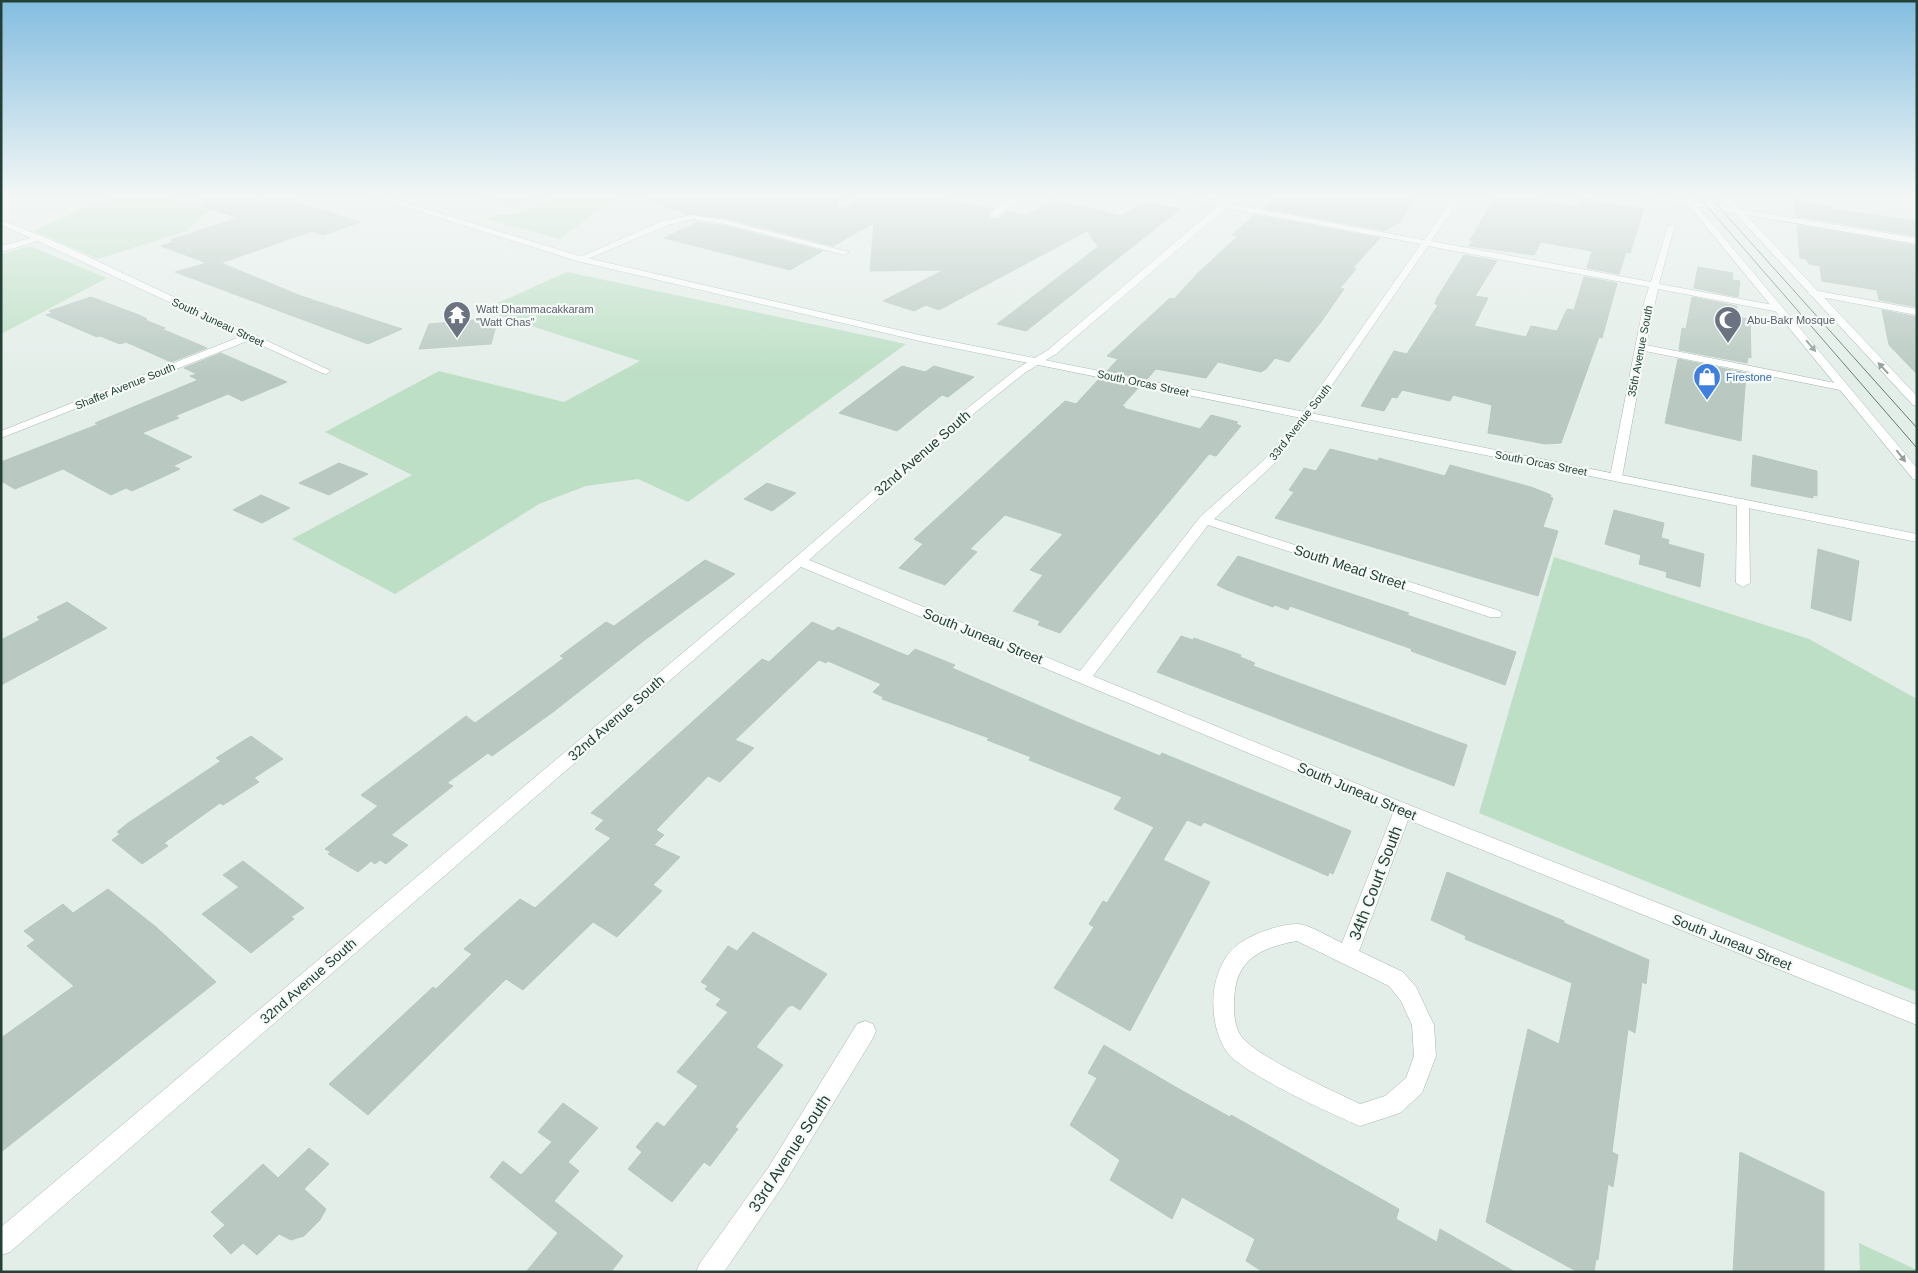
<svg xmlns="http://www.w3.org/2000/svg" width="1918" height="1273" viewBox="0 0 1918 1273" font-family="Helvetica,sans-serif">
<rect width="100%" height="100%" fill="#e4eee9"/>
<g fill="#bddfc5">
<polygon points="124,197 156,197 215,209 205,214 186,231 98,259 34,231 92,204"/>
<polygon points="483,197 540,197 515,206"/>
<polygon points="561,197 605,197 614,200 559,239 487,219 497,215 514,214"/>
<polygon points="30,246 107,278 1,334 1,254"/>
<polygon points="567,272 906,344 688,502 638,479 586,486 539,504 395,594 292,539 412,475 325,432 439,371 564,402 640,361 482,310"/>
<polygon points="1554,557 1809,639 1917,699 1917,992 1479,813"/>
<polygon points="1859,1243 1917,1270 1917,1272 1860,1272"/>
</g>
<g fill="#b9c9c2" stroke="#b6c8c0">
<polygon points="204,197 242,197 259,202 276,197 294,197 293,202 361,222 323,235 312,231 221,263 301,296 402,329 368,344 175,272 207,263 161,246 173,242 170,240 238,218 201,206"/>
<polygon points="651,197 844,197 837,202 839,208 846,208 860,197 931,197 993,209 988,213 990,219 997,219 1007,212 1026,215 1054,200 1120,216 1145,202 1180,209 1026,331 997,324 1098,247 1087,231 939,310 926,305 914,311 883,301 944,270 870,271 874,223 833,246 725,218 688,214 651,201"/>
<polygon points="1280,197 1413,197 1410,202 1414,202 1398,224 1395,224 1386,231 1263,208"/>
<polygon points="1500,197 1519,197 1577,207 1581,199 1644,209 1630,253 1626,252 1619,274 1587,268 1592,251 1541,242 1534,255 1469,246 1473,241 1470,240 1493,200 1497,201"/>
<polygon points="1794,200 1831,206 1831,209 1917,221 1917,236 1796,216"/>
<polygon points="1254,215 1380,238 1353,268 1356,269 1340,288 1344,289 1321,322 1289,362 1275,358 1266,369 1261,372 1218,362 1206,378 1156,369 1147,379 1107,371 1118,359 1107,356 1170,298 1174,299 1198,273 1238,236 1232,235"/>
<polygon points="698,222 725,226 823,251 790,270 664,238"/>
<polygon points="1797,225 1917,246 1917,307 1879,300 1877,290 1822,281 1820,266 1809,264 1806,259 1800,258"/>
<polygon points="1464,255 1497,261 1475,296 1488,298 1474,326 1526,337 1531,326 1557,331 1567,309 1574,310 1584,277 1617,283 1602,338 1599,337 1561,443 1545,444 1488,433 1492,405 1453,395 1450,401 1402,390 1397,398 1392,397 1384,411 1361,406 1394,351 1407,354 1438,305 1435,304 1437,298"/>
<polygon points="1698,267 1733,273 1732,280 1740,281 1738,297 1694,288"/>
<polygon points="91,297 139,315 147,319 145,320 165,328 162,329 207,348 171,362 126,342 120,344 100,336 97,337 46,315 53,313 49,311"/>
<polygon points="1692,297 1737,306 1736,317 1750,319 1751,358 1748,357 1747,363 1679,350 1682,328 1686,329"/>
<polygon points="1882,310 1917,317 1917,374 1889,345"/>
<polygon points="498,318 491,344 419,349 429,324"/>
<polygon points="221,353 287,382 242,401 228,394 175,416 179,418 142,433 192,457 173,466 180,469 132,491 126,488 111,495 63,469 15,489 1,481 1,462 99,424 95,423 198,380 190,376 197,374 184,368"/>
<polygon points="1678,359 1746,373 1741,441 1665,423"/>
<polygon points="902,366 925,372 934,366 974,377 948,397 942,395 897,431 839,413"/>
<polygon points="1099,379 1139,387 1122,406 1125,407 1123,408 1200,429 1211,415 1238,422 1236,424 1241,426 1216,456 1209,454 1060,633 1038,625 1040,621 1013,611 1043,575 1030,570 1063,534 1005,515 970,549 977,552 945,585 899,568 923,544 914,539 1065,401 1076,404"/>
<polygon points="1330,449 1378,461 1379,458 1445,476 1450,465 1531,487 1551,495 1550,497 1553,498 1543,527 1558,531 1538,596 1275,518 1294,492 1289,490 1304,468 1316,471"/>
<polygon points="1753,455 1817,471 1817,496 1813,495 1813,498 1751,486"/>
<polygon points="339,463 368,474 329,495 299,483"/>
<polygon points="767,483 796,493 772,511 744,499"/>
<polygon points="261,495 290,508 262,523 233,510"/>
<polygon points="1614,510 1664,523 1661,538 1669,540 1668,544 1704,554 1700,587 1666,577 1667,572 1639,564 1641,555 1605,544"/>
<polygon points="1818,549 1859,561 1851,621 1811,608"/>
<polygon points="1238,556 1409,613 1407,615 1516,652 1505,685 1411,651 1412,649 1290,606 1288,610 1275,605 1273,607 1227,590 1217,585"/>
<polygon points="705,560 735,574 646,639 553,712 492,756 488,753 447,783 453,786 391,835 408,845 386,864 380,860 375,864 371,861 358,872 328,854 331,852 325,849 378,806 361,795 466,716 475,723 564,658 560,656 606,622 614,626"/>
<polygon points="67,602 107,628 1,685 1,640 40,620 37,617"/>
<polygon points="812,622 833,631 838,627 908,656 915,649 955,665 952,668 1077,722 1160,756 1162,753 1351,831 1333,874 1329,872 1328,876 1204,822 1201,826 1187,820 1163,860 1210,882 1130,1031 1054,988 1094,927 1089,924 1103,901 1107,903 1154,827 1114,809 1122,797 1029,760 1031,757 987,740 989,738 882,699 883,697 873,692 881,684 828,661 826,663 819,660 735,740 754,748 720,782 708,776 656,830 664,835 654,845 680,857 653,885 662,891 617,937 593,922 523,990 506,979 368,1115 329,1084 433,987 436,989 472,954 464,949 520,899 535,908 611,838 595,829 604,820 591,813 762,659 769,662"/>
<polygon points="1181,636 1193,640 1194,638 1241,655 1240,657 1255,663 1253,666 1467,745 1454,786 1157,672"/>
<polygon points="251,736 283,759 254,778 259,782 223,805 220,803 164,843 168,846 142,864 112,840 120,834 117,832 128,823 221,761 216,758"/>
<polygon points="243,861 304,908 291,917 294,919 251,953 202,914 239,887 223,875"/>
<polygon points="1447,872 1564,921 1564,923 1649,960 1646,984 1642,982 1635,1033 1628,1029 1612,1152 1618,1155 1613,1187 1608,1184 1598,1260 1596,1259 1594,1272 1578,1272 1486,1222 1528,1029 1559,1044 1572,983 1465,939 1466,936 1431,920"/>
<polygon points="108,889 156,927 216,982 1,1152 1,1038 74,986 27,946 35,940 24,931 63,904 73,913"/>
<polygon points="753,932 827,974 800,1010 792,1005 788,1007 756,1047 783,1065 735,1127 738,1129 710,1166 704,1162 672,1202 628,1169 642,1152 636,1147 657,1122 664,1127 698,1086 677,1072 728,1012 716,1005 721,999 705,989 708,986 701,982 728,946 737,951"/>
<polygon points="1104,1045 1179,1089 1230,1117 1231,1115 1399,1209 1396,1219 1437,1242 1440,1229 1515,1272 1263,1272 1246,1261 1255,1239 1182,1197 1172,1219 1110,1180 1120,1160 1070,1125 1097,1078 1088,1073"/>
<polygon points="563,1103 598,1128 568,1162 579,1171 554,1201 623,1256 611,1272 526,1272 558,1233 490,1177 503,1161 521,1175 552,1142 538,1132"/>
<polygon points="309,1148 329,1164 304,1189 326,1209 320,1220 304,1236 291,1240 279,1234 257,1255 243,1243 231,1254 213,1236 225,1225 211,1212 263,1164 278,1178"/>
<polygon points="1740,1152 1824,1192 1824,1272 1733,1272"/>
</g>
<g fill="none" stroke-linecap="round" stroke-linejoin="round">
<defs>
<g id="street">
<polygon points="848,197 858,197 845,206 839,206 839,202"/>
<polygon points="1014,197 1024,197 996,217 990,217 990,213"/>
<path d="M1178 197H1196L1223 202 1229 197H1238L1231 204 1424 240 1454 197H1462L1431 241 1651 282 1668 226 1675 224 1659 284 1779 306 1784 309 1779 312 1658 289 1646 345 1845 385 1850 388 1845 391 1645 351 1622 477 1620 480H1612L1610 477 1643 307 1649 287 1428 246 1301 430 1272 466 1214 519 1500 611 1502 614 1500 617H1490L1208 525 1093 676 1409 805 1917 1005V1025L1408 820 1359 951 1403 972 1416 987 1434 1025 1436 1056 1422 1093 1400 1113 1360 1126C1334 1115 1241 1073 1227 1052 1207 1023 1208 970 1236 946 1251 934 1277 925 1296 924 1307 923 1331 938 1342 943L1393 813 801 567 10 1252 1 1255V1227L774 576 969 407 1018 368 1048 350 1218 206ZM1226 208 1421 244 1293 426 1264 460 1200 517 1080 671 809 560 977 411 1026 372 1056 354ZM1297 941 1389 986 1401 1001 1412 1025 1414 1056 1406 1078 1385 1096 1360 1104C1335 1092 1255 1056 1241 1036 1232 1023 1233 1000 1236 984 1243 954 1270 946 1297 941Z"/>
<polygon points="1644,197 1664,197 1917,238 1917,244"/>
<polygon points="692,215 725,220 849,252 845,255 725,224 692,219 668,225 583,261 576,259 662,221"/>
<polygon points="1,220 61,244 331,371 326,374 322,373 250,340 1,438 1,431 242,336 38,241 1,252 1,246 31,238 1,225"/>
<polygon points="1813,290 1917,309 1917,315 1810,295 1808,293"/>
<polygon points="1743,499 1749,503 1750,583 1743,587 1736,583 1737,503"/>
<polygon points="865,1021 873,1024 876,1031 873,1038 784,1184 724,1272 696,1272 700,1263 768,1168 857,1024"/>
</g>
<g id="secondary">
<polygon points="374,197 387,197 583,257 924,336 1917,534 1917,542 924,342 577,261"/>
<polygon points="1682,197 1690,197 1917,468 1917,480 1913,479"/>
<polygon points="1720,197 1729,197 1917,396 1917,406 1913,405"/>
</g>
</defs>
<use href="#street" stroke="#a6b6b0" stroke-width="1"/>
<use href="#secondary" stroke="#a2bab1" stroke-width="1"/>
<use href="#street" fill="#fff" fill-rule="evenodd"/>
<use href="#secondary" fill="#fff" fill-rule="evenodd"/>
<g stroke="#5e7b72" stroke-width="1">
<polyline points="1699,197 1917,448"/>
<polyline points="1710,197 1917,428"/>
</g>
</g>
<defs><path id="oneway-solid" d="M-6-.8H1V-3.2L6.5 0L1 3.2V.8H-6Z" transform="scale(1.25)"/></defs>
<g fill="#91a09b">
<use href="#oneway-solid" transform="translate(1811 346) rotate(50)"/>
<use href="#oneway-solid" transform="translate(1883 368) rotate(-133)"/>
<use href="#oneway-solid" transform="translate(1901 456) rotate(52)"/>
</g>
<linearGradient id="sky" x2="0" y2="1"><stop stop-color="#83bde0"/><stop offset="0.52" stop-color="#f3f7f5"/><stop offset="1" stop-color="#f3f7f5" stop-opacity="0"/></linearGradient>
<rect width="1918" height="376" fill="url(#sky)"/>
<defs>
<symbol id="temple-pin" viewBox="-11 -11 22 30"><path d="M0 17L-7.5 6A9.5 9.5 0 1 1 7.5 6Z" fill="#6b7280" stroke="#f5faf7"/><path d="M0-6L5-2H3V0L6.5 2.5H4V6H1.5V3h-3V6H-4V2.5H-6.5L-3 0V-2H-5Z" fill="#fff"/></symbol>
<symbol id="mosque-pin" viewBox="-11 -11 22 30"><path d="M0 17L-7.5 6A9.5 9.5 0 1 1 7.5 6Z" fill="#6b7280" stroke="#f5faf7"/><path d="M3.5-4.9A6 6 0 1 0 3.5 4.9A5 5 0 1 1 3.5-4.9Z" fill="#fff"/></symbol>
<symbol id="shop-pin" viewBox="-11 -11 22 30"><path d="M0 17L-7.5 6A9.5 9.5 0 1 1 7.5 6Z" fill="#3f7fe0" stroke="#f5faf7"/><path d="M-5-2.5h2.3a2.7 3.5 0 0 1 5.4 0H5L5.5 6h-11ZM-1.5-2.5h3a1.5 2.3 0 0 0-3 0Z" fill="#fff"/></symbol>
</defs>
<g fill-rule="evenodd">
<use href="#temple-pin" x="441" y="299" width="32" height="43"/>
<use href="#mosque-pin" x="1712" y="304" width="32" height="43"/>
<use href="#shop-pin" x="1691" y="361" width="32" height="43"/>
</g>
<g text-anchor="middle" stroke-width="4.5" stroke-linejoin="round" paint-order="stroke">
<g font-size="11" fill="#5b616d" stroke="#f5faf7" text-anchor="start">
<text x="476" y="313">Watt Dhammacakkaram<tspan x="476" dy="13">"Watt Chas"</tspan></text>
<text x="1747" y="324">Abu-Bakr Mosque</text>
</g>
<g font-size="11" fill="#234037" stroke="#f5faf7">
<text transform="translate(218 322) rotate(25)" y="4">South Juneau Street</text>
<text transform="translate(1640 351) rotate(-79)" y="4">35th Avenue South</text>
<text transform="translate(1143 383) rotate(12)" y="4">South Orcas Street</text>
<text transform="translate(125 386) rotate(-22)" y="4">Shaffer Avenue South</text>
<text transform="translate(1300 422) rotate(-52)" y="4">33rd Avenue South</text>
<text transform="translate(1541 463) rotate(11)" y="4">South Orcas Street</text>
</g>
<g font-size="11" fill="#366cbe" stroke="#f5faf7" text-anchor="start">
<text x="1726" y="381">Firestone</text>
</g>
<g font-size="14" fill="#234037" stroke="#f5faf7">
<text transform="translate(922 453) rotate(-41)" y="5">32nd Avenue South</text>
<text transform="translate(1350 567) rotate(18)" y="5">South Mead Street</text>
<text transform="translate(983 636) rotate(22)" y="5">South Juneau Street</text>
<text transform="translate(616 718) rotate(-41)" y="5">32nd Avenue South</text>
<text transform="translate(1357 791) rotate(23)" y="5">South Juneau Street</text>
<text transform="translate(1732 942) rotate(22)" y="5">South Juneau Street</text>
<text transform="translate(308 981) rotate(-41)" y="5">32nd Avenue South</text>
</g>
<g font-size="16" fill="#234037" stroke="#f5faf7">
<text transform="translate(1375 883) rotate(-69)" y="6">34th Court South</text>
<text transform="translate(789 1153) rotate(-57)" y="6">33rd Avenue South</text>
</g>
</g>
<rect width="1918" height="1273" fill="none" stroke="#234037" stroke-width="5"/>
</svg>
